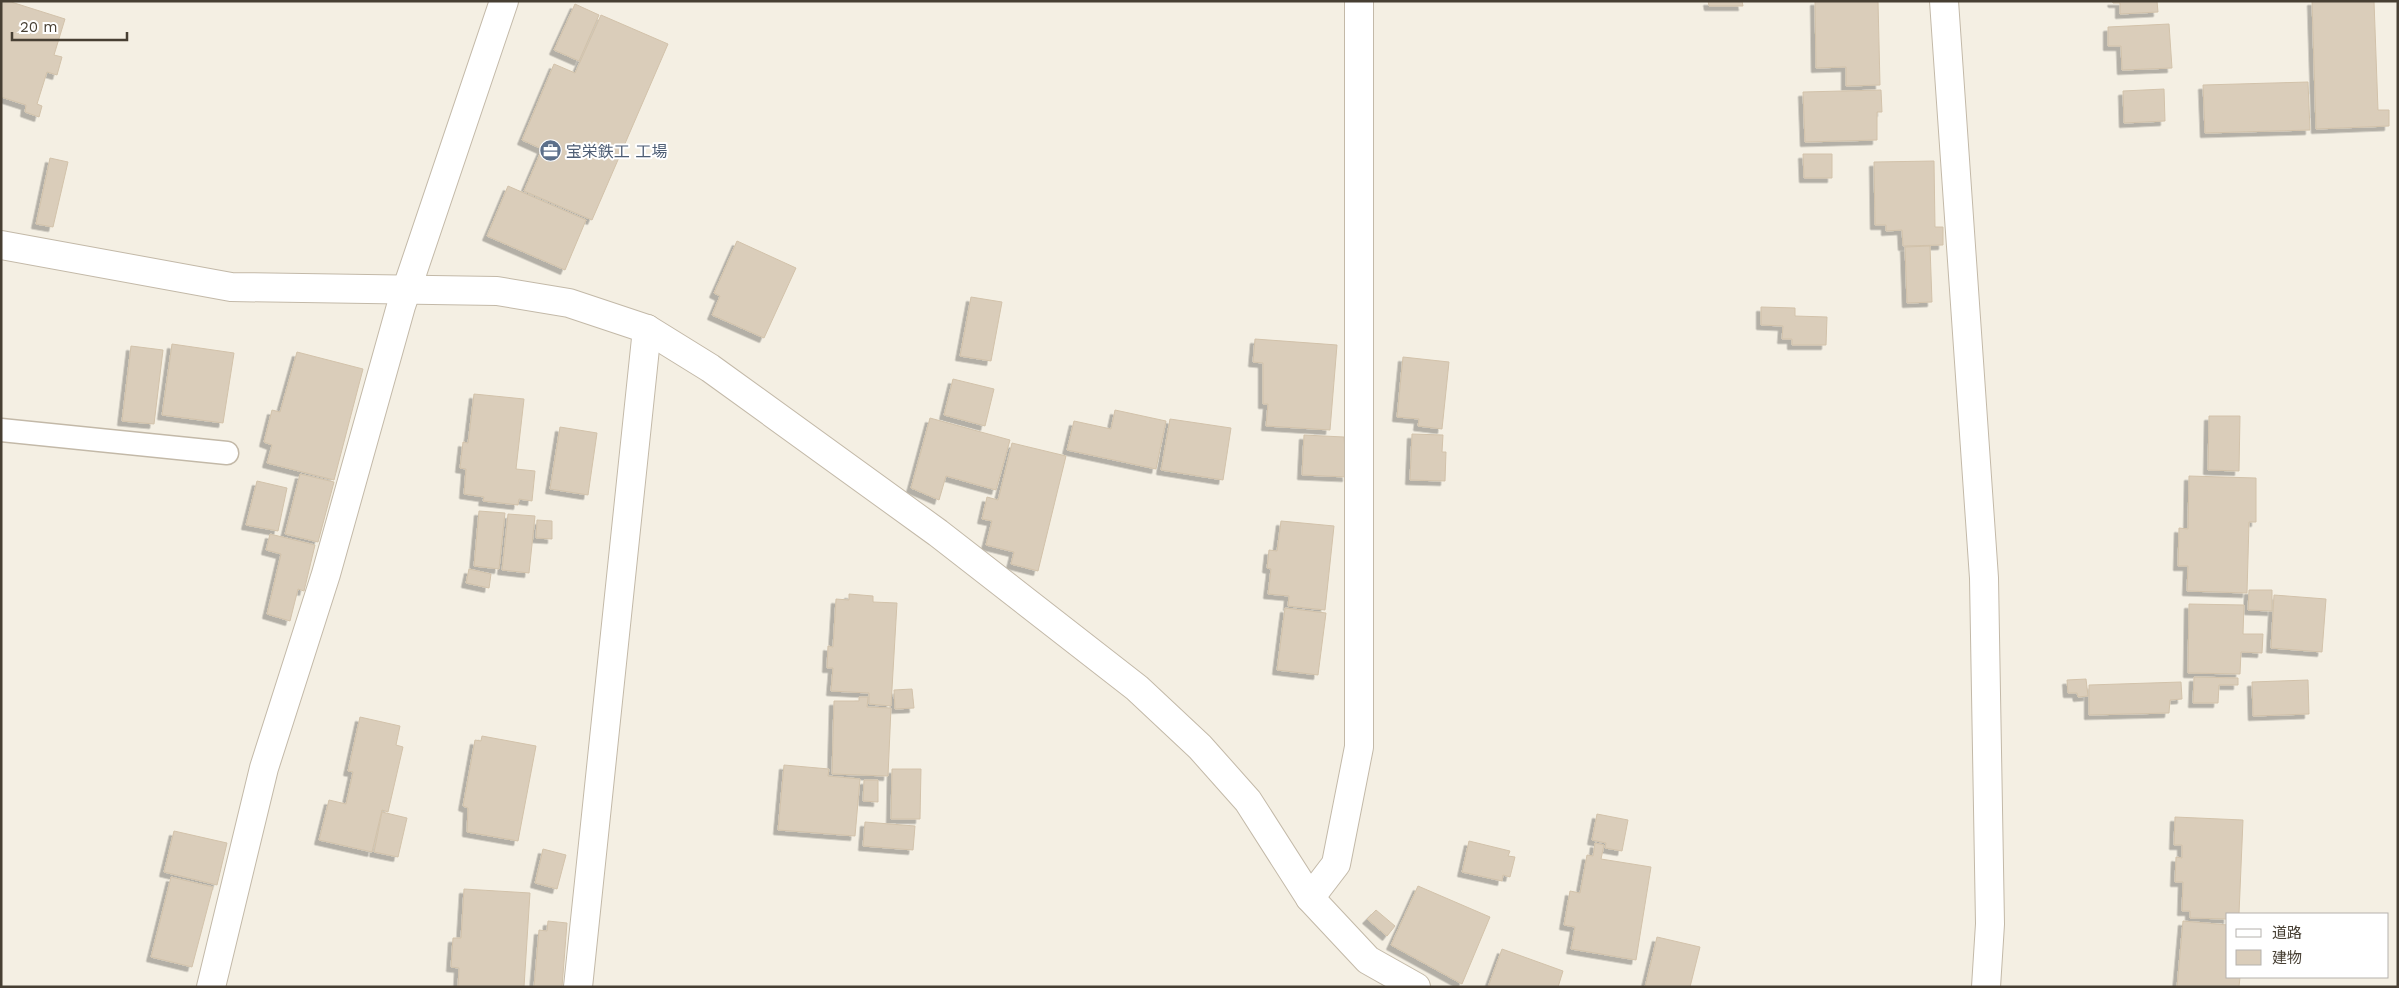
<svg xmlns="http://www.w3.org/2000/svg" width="2399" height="988" viewBox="0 0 2399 988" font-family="'Work Sans','Noto Sans JP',sans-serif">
<defs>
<filter id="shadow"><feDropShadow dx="-4.5" dy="4.5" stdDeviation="0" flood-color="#0004"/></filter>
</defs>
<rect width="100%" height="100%" fill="#f4efe3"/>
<g fill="#dacdba" stroke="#d2c2aa" filter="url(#shadow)">
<polygon points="1,1 8,1 65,19 54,55 62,57 57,75 47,72 37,104 42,106 39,117 25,112 26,105 1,97"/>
<polygon points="1708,1 1742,1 1743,6 1709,6"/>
<polygon points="1815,1 1878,1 1880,85 1846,86 1846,67 1816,68"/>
<polygon points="2112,1 2157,1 2158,12 2120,14 2120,3 2113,3"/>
<polygon points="2312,1 2374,1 2378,110 2389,110 2389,126 2316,129"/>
<polygon points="575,4 599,15 579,61 554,50"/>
<polygon points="601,15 668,44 592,220 524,191 542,149 522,140 554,64 575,73"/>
<polygon points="2169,24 2172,68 2122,70 2121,46 2108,46 2108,27"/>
<polygon points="2308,82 2310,130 2205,133 2203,85"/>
<polygon points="2164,89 2165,121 2124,123 2123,91"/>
<polygon points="1881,90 1882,112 1877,112 1877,140 1805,142 1803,92"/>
<polygon points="1803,154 1832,154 1832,178 1804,178"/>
<polygon points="50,158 68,162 53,227 36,224"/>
<polygon points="1934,161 1935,227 1943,227 1943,245 1903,246 1902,230 1886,231 1886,225 1875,225 1874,162"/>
<polygon points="508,186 586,220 565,270 487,236"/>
<polygon points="737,241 796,268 764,338 712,315 720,296 714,293"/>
<polygon points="1930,246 1932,302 1907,303 1905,247"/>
<polygon points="971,297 1002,302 991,361 960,356"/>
<polygon points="1761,307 1795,308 1795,316 1827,317 1826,345 1792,345 1792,339 1782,339 1783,326 1761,325"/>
<polygon points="1255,339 1337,345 1330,430 1266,426 1268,404 1263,404 1263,363 1253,362"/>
<polygon points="172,344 234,353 223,423 162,415"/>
<polygon points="131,346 163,350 154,424 122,421"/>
<polygon points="297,352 363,369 334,480 267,463 272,445 264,442 272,410 280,412"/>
<polygon points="1403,357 1449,362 1442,429 1418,426 1419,419 1397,417"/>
<polygon points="953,379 994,389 985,426 944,415"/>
<polygon points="474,394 524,399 516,469 535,471 532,501 519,499 518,505 483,501 484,497 464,494 466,469 460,468 463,442 468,443"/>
<polygon points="1115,410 1166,421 1156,469 1067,450 1074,421 1111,429"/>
<polygon points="2209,416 2240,416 2239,471 2208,470"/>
<polygon points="930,418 1010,440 996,490 946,476 939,500 911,488"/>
<polygon points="1170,419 1231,428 1223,480 1161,470"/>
<polygon points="560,427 597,433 588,495 550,489"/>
<polygon points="1412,434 1443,435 1442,452 1446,452 1445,481 1410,480"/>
<polygon points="1304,435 1344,437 1347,477 1302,475"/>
<polygon points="1012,443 1066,456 1038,571 1011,564 1014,552 986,545 992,521 982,519 987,497 998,500"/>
<polygon points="300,474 334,482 318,542 285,534"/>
<polygon points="2189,476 2256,478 2256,522 2249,522 2247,593 2187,591 2188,566 2178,566 2179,528 2188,529"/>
<polygon points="257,481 287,488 278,531 246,525"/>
<polygon points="479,511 505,513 499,569 474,566"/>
<polygon points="508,514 535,516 529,573 502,570"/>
<polygon points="537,520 552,521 552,539 536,538"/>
<polygon points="1281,521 1334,526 1325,610 1288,606 1289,596 1268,594 1271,569 1267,568 1269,550 1277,551"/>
<polygon points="270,534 315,545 304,591 298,589 290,621 267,614 281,554 266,550"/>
<polygon points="469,569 491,574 489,588 466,583"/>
<polygon points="2249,590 2272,590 2272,611 2248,610"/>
<polygon points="849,594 873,596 873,602 897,603 891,706 869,704 869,693 831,691 833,668 827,668 828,646 833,647 836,599 849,600"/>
<polygon points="2274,595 2326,599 2322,652 2271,648"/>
<polygon points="2189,604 2244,605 2243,634 2263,634 2262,653 2241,652 2240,674 2188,673"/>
<polygon points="1285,608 1326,613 1318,675 1277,670"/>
<polygon points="2194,677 2238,678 2238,685 2219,685 2218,703 2193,703"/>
<polygon points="2086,679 2088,696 2078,697 2077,693 2068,693 2067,680"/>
<polygon points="2308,680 2309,714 2253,716 2252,682"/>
<polygon points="2181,682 2182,699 2170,700 2169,713 2089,715 2089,685"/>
<polygon points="912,689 914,708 895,709 894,690"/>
<polygon points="859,697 868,697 867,707 891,708 888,776 832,774 834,701 859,701"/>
<polygon points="360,717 400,726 396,745 403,747 388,812 382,810 372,852 319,840 329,800 346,804 353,772 348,771"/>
<polygon points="482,736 536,746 518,841 467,832 468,808 463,806 475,740 481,741"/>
<polygon points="784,765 829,769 828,776 860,779 855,836 778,830"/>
<polygon points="892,769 921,769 920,819 891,819"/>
<polygon points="864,780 878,780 878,802 863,801"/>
<polygon points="382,812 407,818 398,857 374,852"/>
<polygon points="1597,814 1628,820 1622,851 1605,848 1606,843 1592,840"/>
<polygon points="2175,817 2243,820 2239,914 2228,914 2228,919 2190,918 2190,911 2182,911 2183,882 2175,882 2176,857 2182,858 2182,845 2174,845"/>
<polygon points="865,822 915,826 913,850 863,846"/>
<polygon points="174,831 227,843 217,885 164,872"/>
<polygon points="1469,841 1510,851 1508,856 1515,857 1510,877 1503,875 1502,881 1462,872"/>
<polygon points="1595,843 1604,845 1601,859 1651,867 1636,960 1571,949 1575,927 1564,925 1570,891 1580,893 1587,855 1593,856"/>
<polygon points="543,849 566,855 557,889 535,883"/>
<polygon points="171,877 213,887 192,967 151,957"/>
<polygon points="1418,886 1490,917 1462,984 1391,945"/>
<polygon points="464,889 530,893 524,987 458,987 459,968 451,967 453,938 461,938"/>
<polygon points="1376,910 1395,926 1387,936 1367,919"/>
<polygon points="548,921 567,923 562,987 534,987 539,930 547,931"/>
<polygon points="2183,921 2228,925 2228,977 2240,977 2239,987 2177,987"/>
<polygon points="1657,937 1700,947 1690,987 1645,987"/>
<polygon points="1502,949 1563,971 1558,987 1488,987"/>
</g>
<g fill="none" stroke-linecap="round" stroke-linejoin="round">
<defs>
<polyline id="service" points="1,430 227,453"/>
<g id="minor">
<polyline points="1944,1 1984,578 1990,924 1986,987"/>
<polyline points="1,245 231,287 497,291 569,303 647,329 710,368 938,533 1137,688 1200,747 1248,801 1310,898 1368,960 1416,987"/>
<polyline points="1310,898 1336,864 1359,747 1359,1"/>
<polyline points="211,987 264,768 326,574 401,306 504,1"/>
<polyline points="578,987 647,329"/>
</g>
</defs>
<use href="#service" stroke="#c3b9a8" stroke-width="25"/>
<use href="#minor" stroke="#c3b9a8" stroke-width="30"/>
<use href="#service" stroke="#fff" stroke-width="22"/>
<use href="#minor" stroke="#fff" stroke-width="28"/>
</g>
<defs>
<symbol id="office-disc" viewBox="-11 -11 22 22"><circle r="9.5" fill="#5c6f8a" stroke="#fff"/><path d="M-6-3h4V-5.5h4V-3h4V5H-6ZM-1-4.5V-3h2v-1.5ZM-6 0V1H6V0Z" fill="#fff"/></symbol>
</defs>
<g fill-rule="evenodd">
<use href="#office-disc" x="538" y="138" width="25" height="25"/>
</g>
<g text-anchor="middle" stroke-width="4" stroke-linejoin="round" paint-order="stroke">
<g font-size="16" fill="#4e5e75" stroke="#fff" text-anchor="start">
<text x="566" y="157">宝栄鉄工 工場</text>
</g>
</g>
<rect width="2399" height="988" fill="none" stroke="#473f33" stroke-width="5"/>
<rect x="2226" y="913" width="162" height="65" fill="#ffffff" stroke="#b5b2ad"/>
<rect x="2236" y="929" width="25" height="8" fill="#ffffff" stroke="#b5b2ad"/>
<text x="2272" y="938" font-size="15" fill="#473f33">道路</text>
<rect x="2236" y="950" width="25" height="15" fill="#dacdba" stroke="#b5b2ad"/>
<text x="2272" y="963" font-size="15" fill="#473f33">建物</text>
<path d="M12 32v8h115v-8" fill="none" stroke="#473f33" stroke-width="2.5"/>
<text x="20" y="32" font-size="15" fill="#473f33" stroke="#ffffff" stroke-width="4" paint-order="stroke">20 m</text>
</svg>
